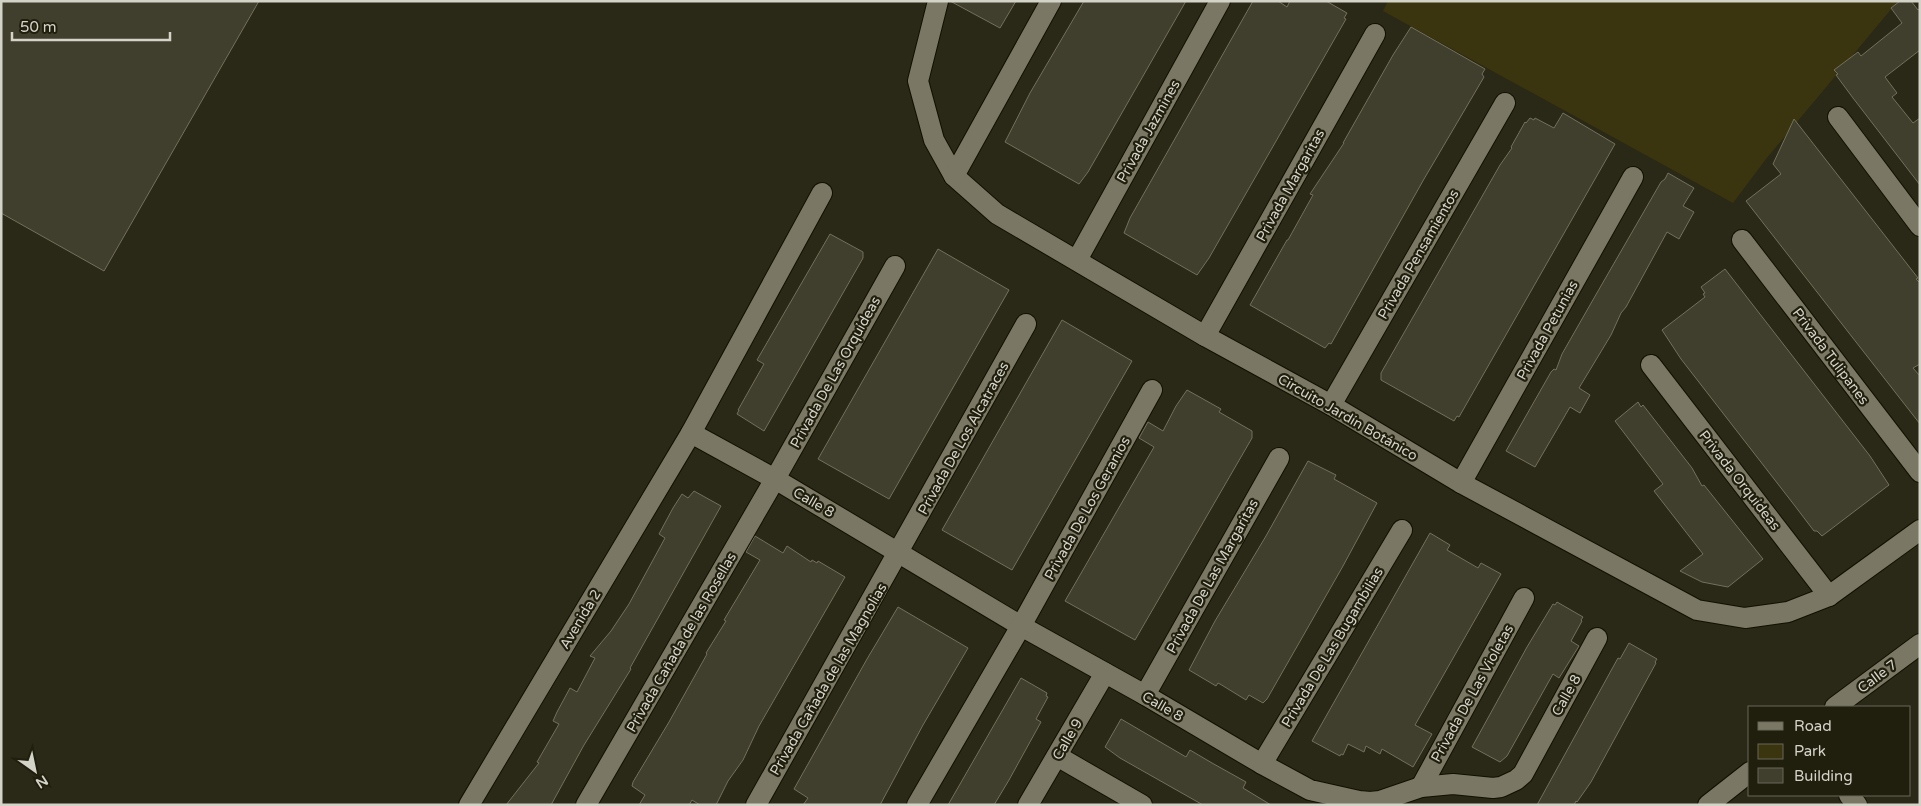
<svg xmlns="http://www.w3.org/2000/svg" width="1921" height="806" viewBox="0 0 1921 806" font-family="'Varela Round',sans-serif">
<rect width="100%" height="100%" fill="#2a2816"/>
<polygon fill="#3a350e" points="1388,1 1898,1 1766,159 1733,203 1383,11"/>
<g fill="#403e2c" stroke="#73715d">
<polygon points="1,1 259,1 104,271 1,213"/>
<polygon points="950,1 1016,1 1000,28"/>
<polygon points="1084,1 1186,1 1088,172 1079,184 1005,142 1030,93"/>
<polygon points="1253,1 1278,1 1287,7 1290,1 1326,1 1347,13 1344,18 1346,19 1209,258 1197,275 1124,233 1130,218"/>
<polygon points="1900,1 1911,1 1918,10 1920,9 1920,50 1885,77 1897,93 1892,97 1913,123 1920,118 1920,185 1853,98 1836,75 1838,74 1834,70 1858,52 1861,56 1902,23 1891,8"/>
<polygon points="1411,27 1485,69 1482,74 1484,77 1424,179 1331,344 1329,343 1325,348 1250,305 1287,240 1288,240 1313,195 1310,194 1344,143 1343,143 1393,55"/>
<polygon points="1563,113 1615,144 1459,417 1457,416 1454,421 1381,380 1381,373 1500,165 1512,148 1511,147 1525,122 1526,123 1530,118 1534,120 1535,118 1554,128"/>
<polygon points="1794,119 1918,278 1916,279 1920,283 1920,364 1913,368 1920,376 1920,424 1746,201 1781,174 1773,164"/>
<polygon points="1668,173 1694,188 1683,206 1694,212 1679,239 1667,232 1626,307 1621,313 1611,335 1579,388 1590,395 1580,413 1570,407 1535,467 1506,451 1551,372 1554,369 1556,370 1562,354 1594,298 1661,182 1665,179"/>
<polygon points="830,234 863,252 863,258 764,431 737,414 739,410 738,410 764,364 757,360"/>
<polygon points="938,249 1009,290 889,499 818,459"/>
<polygon points="1725,269 1870,456 1889,485 1822,536 1817,531 1814,531 1795,506 1681,359 1662,330 1705,297 1703,294 1705,293 1701,287"/>
<polygon points="1062,320 1132,361 1012,570 942,530"/>
<polygon points="1187,390 1221,409 1219,412 1252,431 1252,438 1135,640 1065,601 1154,447 1139,438 1148,422 1163,431 1176,406"/>
<polygon points="1638,402 1641,407 1643,405 1692,468 1702,486 1704,485 1763,559 1728,587 1702,582 1680,571 1703,554 1654,491 1663,484 1615,421"/>
<polygon points="1308,461 1336,475 1334,479 1377,503 1343,566 1267,699 1263,703 1249,695 1246,700 1220,684 1218,683 1216,686 1189,670 1215,621 1266,536"/>
<polygon points="694,491 721,506 630,668 631,669 584,745 551,805 506,805 539,763 537,762 559,724 553,721 557,712 570,688 577,692 595,658 590,656 611,631 629,604 665,538 659,534 673,508 682,494 688,498"/>
<polygon points="1430,533 1450,545 1447,550 1478,568 1481,563 1501,574 1415,725 1432,734 1413,767 1382,749 1380,754 1366,746 1364,752 1348,744 1343,755 1341,754 1340,756 1312,741"/>
<polygon points="755,536 783,553 787,546 811,562 812,560 817,563 818,561 845,577 759,726 743,760 728,781 716,805 700,805 692,800 689,805 639,805 645,795 632,786 633,782 669,722 707,654 706,653 726,621 724,620 760,560 746,552"/>
<polygon points="1557,602 1583,617 1581,620 1582,621 1571,641 1579,646 1559,678 1553,674 1507,756 1500,762 1472,747 1527,647 1553,604 1555,605"/>
<polygon points="898,607 968,648 923,725 880,805 803,805 808,798 794,789 867,659"/>
<polygon points="1629,643 1657,659 1655,662 1656,663 1591,782 1577,802 1576,801 1574,805 1537,805 1618,658 1620,659"/>
<polygon points="1021,678 1047,693 1046,696 1048,697 1036,719 1041,722 1009,780 994,805 948,805"/>
<polygon points="1121,719 1186,757 1190,750 1212,763 1246,782 1243,788 1271,805 1203,805 1120,758 1105,747"/>
</g>
<g fill="none" stroke-linecap="round" stroke-linejoin="round">
<defs>
<g id="minor">
<polyline points="938,1 918,81 934,140 954,176 997,214 1205,336 1331,405 1461,483 1697,610 1745,618 1788,612 1829,596 1920,530"/>
<polyline points="1838,117 1920,226"/>
<polyline points="954,176 1051,1"/>
<polyline points="1742,240 1920,472"/>
<polyline points="1077,260 1220,1"/>
<polyline points="1205,336 1375,34"/>
<polyline points="1651,365 1829,596"/>
<polyline points="1331,405 1505,103"/>
<polyline points="691,433 775,479 1021,626 1145,695 1262,764 1310,790 1359,801 1370,802 1380,801 1421,787 1453,784 1493,788 1501,787 1516,780 1523,774 1597,638"/>
<polyline points="1461,483 1633,177"/>
<polyline points="1145,695 1279,458"/>
<polyline points="1835,707 1920,644"/>
<polyline points="1057,756 1142,805"/>
<polyline points="1262,764 1402,530"/>
<polyline points="1421,787 1524,598"/>
<polyline points="1849,795 1857,805"/>
<polyline points="469,805 691,433 822,193"/>
<polyline points="586,805 775,479 895,266"/>
<polyline points="756,805 1026,324"/>
<polyline points="917,805 1021,626 1152,390"/>
<polyline points="1028,805 1105,673"/>
<polyline points="1708,805 1750,772"/>
</g>
</defs>
<use href="#minor" stroke="#121002" stroke-width="22"/>
<use href="#minor" stroke="#7a7864" stroke-width="20"/>
</g>
<g text-anchor="middle" stroke-width="4.5" stroke-linejoin="round" paint-order="stroke">
<g font-size="14" fill="#d4d3c8" stroke="#201e0d">
<text transform="translate(1148 131) rotate(-61)" y="5">Privada Jazmines</text>
<text transform="translate(1290 185) rotate(-61)" y="5">Privada Margaritas</text>
<text transform="translate(1418 254) rotate(-60)" y="5">Privada Pensamientos</text>
<text transform="translate(1547 330) rotate(-61)" y="5">Privada Petunias</text>
<text transform="translate(1831 356) rotate(53)" y="5">Privada Tulipanes</text>
<text transform="translate(835 372) rotate(-61)" y="5">Privada De Las Orquídeas</text>
<text transform="translate(1348 417) rotate(30)" y="5">Circuito Jardín Botánico</text>
<text transform="translate(963 438) rotate(-61)" y="5">Privada De Los Alcatraces</text>
<text transform="translate(1740 480) rotate(52)" y="5">Privada Orquídeas</text>
<text transform="translate(814 502) rotate(30)" y="5">Calle 8</text>
<text transform="translate(1087 508) rotate(-61)" y="5">Privada De Los Geranios</text>
<text transform="translate(1212 576) rotate(-61)" y="5">Privada De Las Margaritas</text>
<text transform="translate(580 619) rotate(-59)" y="5">Avenida 2</text>
<text transform="translate(681 642) rotate(-60)" y="5">Privada Cañada de las Rosellas</text>
<text transform="translate(1332 647) rotate(-59)" y="5">Privada De Las Bugambilias</text>
<text transform="translate(1877 676) rotate(-37)" y="5">Calle 7</text>
<text transform="translate(828 679) rotate(-60)" y="5">Privada Cañada de las Magnolias</text>
<text transform="translate(1472 693) rotate(-61)" y="5">Privada De Las Violetas</text>
<text transform="translate(1566 695) rotate(-61)" y="5">Calle 8</text>
<text transform="translate(1163 706) rotate(30)" y="5">Calle 8</text>
<text transform="translate(1067 739) rotate(-60)" y="5">Calle 9</text>
</g>
</g>
<rect width="1921" height="806" fill="none" stroke="#d4d3c8" stroke-width="5"/>
<rect x="1748" y="706" width="162" height="90" fill="#201e0d" stroke="#686658"/>
<rect x="1758" y="722" width="25" height="8" fill="#7a7864" stroke="#686658"/>
<text x="1794" y="731" font-size="15" fill="#d4d3c8">Road</text>
<rect x="1758" y="744" width="25" height="15" fill="#3a350e" stroke="#686658"/>
<text x="1794" y="756" font-size="15" fill="#d4d3c8">Park</text>
<rect x="1758" y="768" width="25" height="15" fill="#403e2c" stroke="#686658"/>
<text x="1794" y="781" font-size="15" fill="#d4d3c8">Building</text>
<g transform="translate(35 771) rotate(147)" stroke="#201e0d" stroke-width="4" paint-order="stroke">
<path d="M0-4L9 19L0 12L-9 19Z" fill="#d4d3c8"/>
<text y="-8" font-size="14" font-weight="bold" text-anchor="middle" fill="#d4d3c8">N</text>
</g>
<path d="M12 32v8h158v-8" fill="none" stroke="#d4d3c8" stroke-width="2.5"/>
<text x="20" y="32" font-size="15" fill="#d4d3c8" stroke="#201e0d" stroke-width="4" paint-order="stroke">50 m</text>
</svg>
